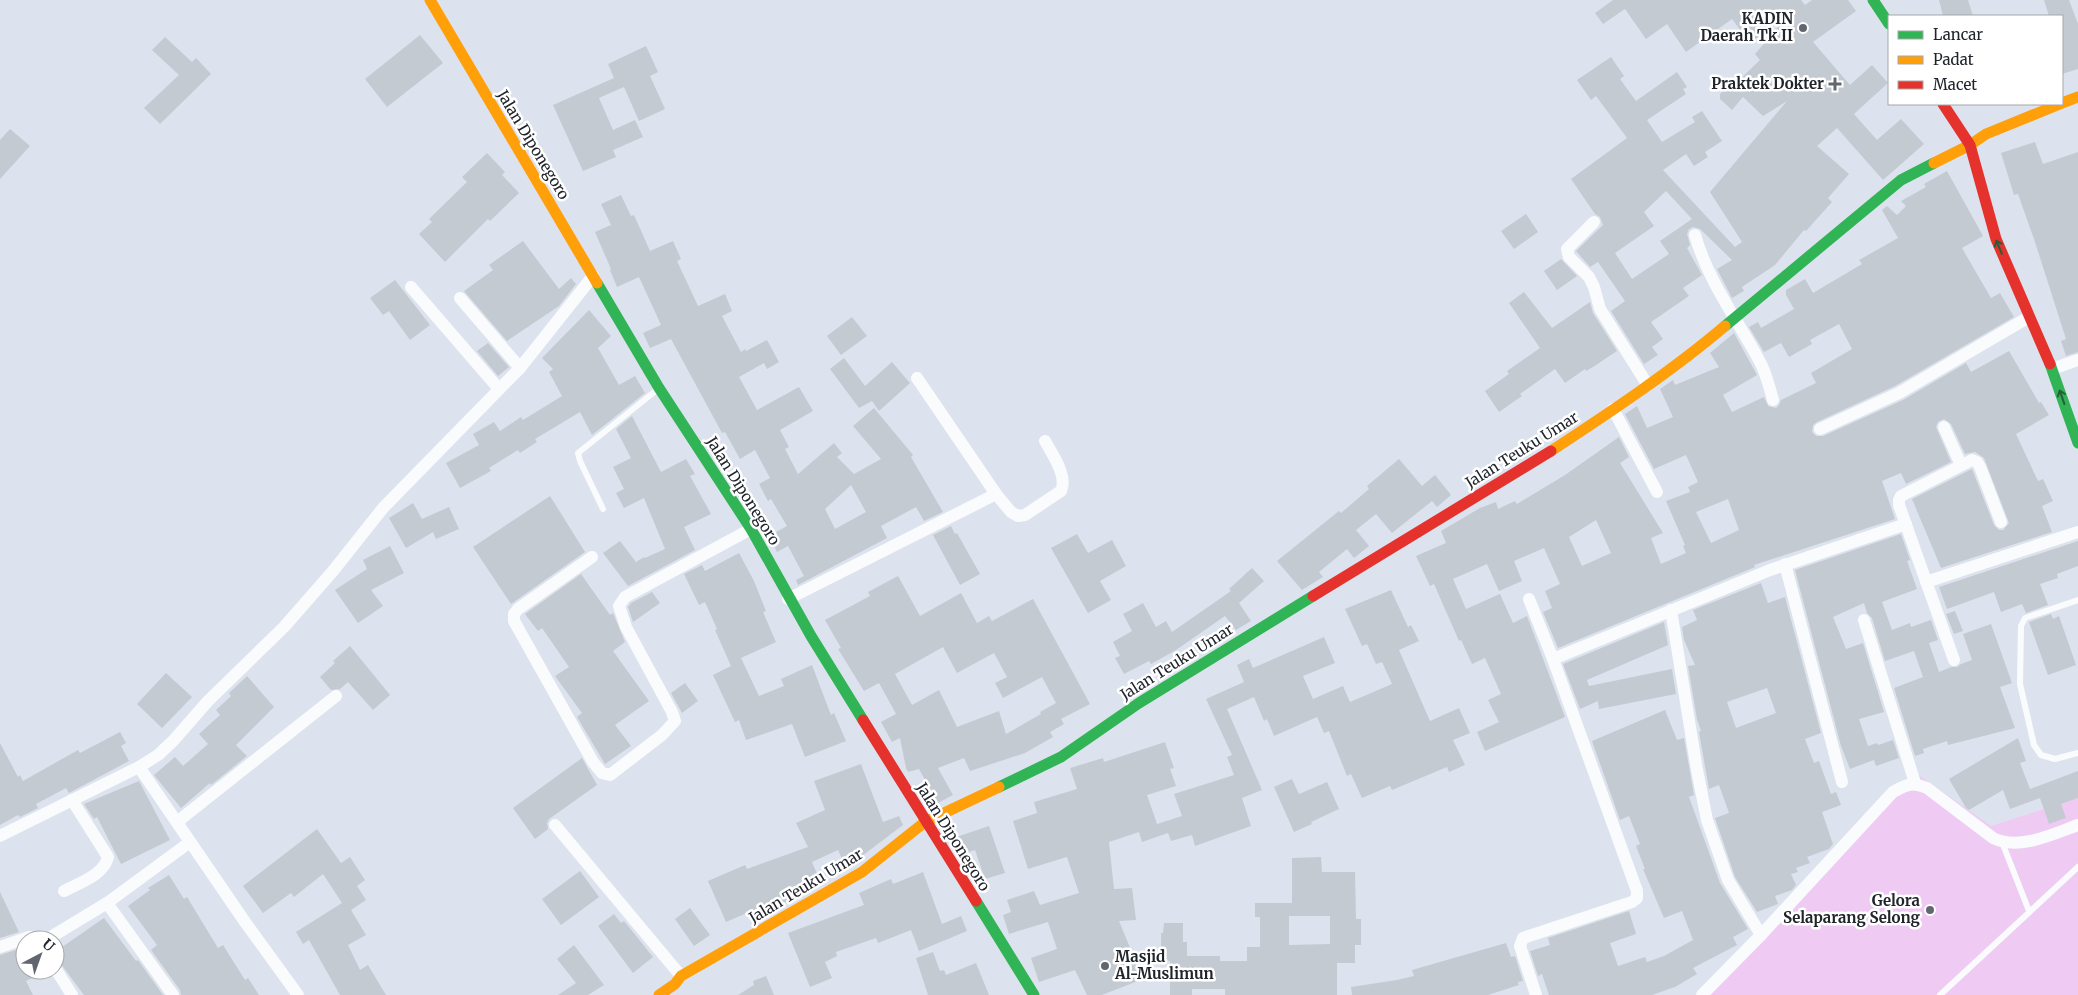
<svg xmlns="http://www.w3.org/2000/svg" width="2078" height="995" viewBox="0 0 2078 995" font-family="Merriweather,serif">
<rect width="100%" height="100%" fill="#dde3ee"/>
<polygon fill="#efcbf4" points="1916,773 1991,826 2078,798 2078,995 1698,995"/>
<g fill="#c3cad1" fill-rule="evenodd">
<path d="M1613 0H1801L1805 5 1812 0H1848L1856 11 1813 42 1850 85 1872 65 1888 83 1854 114 1877 140 1901 119 1924 144 1883 180 1837 128 1817 146 1849 174 1828 198 1832 202 1806 231 1804 230 1775 265 1742 287 1744 291 1732 298 1717 269 1732 260 1700 229 1693 227 1689 229 1687 234 1690 245 1687 248 1702 275 1683 288 1689 296 1651 322 1663 339 1652 347 1658 355 1644 364 1611 311 1625 301 1598 262 1590 267 1576 251 1603 225 1600 217 1595 214 1571 179 1627 138 1596 96 1591 100 1577 80 1611 57 1624 76 1620 79 1636 101 1677 72 1687 87 1683 89 1686 94 1647 120 1662 142 1695 122 1692 117 1702 111 1722 141 1705 152 1708 157 1694 166 1686 154 1663 170 1735 247 1742 242 1710 192 1787 101 1763 116 1743 97 1732 110 1720 99V94L1729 84 1732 87 1760 60 1755 54 1779 26 1777 24 1750 43 1732 19 1686 52 1667 24 1646 39 1625 9 1603 24 1595 13ZM1666 191 1692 219 1660 241 1669 254 1632 279 1615 253 1654 226 1644 212Z"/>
<polygon points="1939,0 1968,0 1973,16 1943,16"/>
<polygon points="2044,0 2069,0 2078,24 2078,69 2062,74 2062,16 2049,16"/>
<polygon points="420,35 443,63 387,107 365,79"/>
<polygon points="165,37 192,62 196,58 211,74 160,124 144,108 179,75 152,50"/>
<polygon points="646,46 658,72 650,76 665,109 639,121 624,87 599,98 613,130 635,120 643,137 613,150 616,157 583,171 553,105 614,78 608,64"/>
<polygon points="10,129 30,146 0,179 0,140"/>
<polygon points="2035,142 2043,164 2078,152 2078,352 2066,356 2061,341 2066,339 2035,242 2018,194 2014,195 2001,153"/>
<polygon points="487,153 505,172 502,175 519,193 490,221 488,219 445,262 419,234 432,222 429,219 467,182 462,177"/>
<path d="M1947 171 1983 236 1962 248 1991 298 2000 293 2014 317 1895 386 1817 422 1813 425 1812 432 1816 436H1823L1903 400 1966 363 1971 372 2009 351 2039 403 2041 402 2049 415 2016 434 2038 481 2043 479 2053 501 2042 506 2052 532 1941 568 1912 499 1972 469 1994 525 1999 530H2003L2009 523 1984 458 1975 452 1965 454 1951 424 1944 419 1938 422 1936 427 1951 462 1906 484 1901 473 1882 481 1895 519 1754 565 1755 567 1558 648 1543 612 1552 608 1545 591 1560 584 1544 548 1514 561 1522 581 1499 591 1487 564 1453 579 1466 609 1500 594 1513 623 1527 616 1565 717 1485 751 1477 732 1499 722 1488 700 1501 694 1485 658 1472 664 1461 640 1459 641 1434 584 1430 586 1416 556 1446 543 1441 531 1480 508 1496 502 1498 509 1515 501 1517 504 1565 475 1619 437 1629 457 1620 463 1663 533 1651 538 1661 564 1686 553 1683 546 1685 545 1666 501 1690 492 1688 487 1698 482 1686 455 1654 469 1625 414 1637 406 1647 428 1673 417 1660 389 1673 380 1675 385 1719 367 1710 353 1734 333 1757 375 1723 395 1732 412 1764 397 1768 406 1776 408 1779 405 1781 400 1816 383 1811 373 1852 349 1839 324 1810 340 1812 344 1789 357 1781 343 1764 352 1749 327 1758 322 1761 328 1794 309 1786 295V290L1805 279 1813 293 1862 264 1859 260 1898 238 1882 210 1887 206 1897 215 1906 206 1901 201 1926 187 1924 184ZM1728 499 1739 530 1711 543 1696 512ZM1596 520 1611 553 1582 566 1569 537Z"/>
<path d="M621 195 631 216 634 215 650 251 673 241 681 259 677 261 698 306 725 294 732 311 722 316 741 352 745 349 746 351 767 340 779 362 767 369 764 363 739 377 757 410 799 387 813 411 780 430 789 447 785 449 798 474 834 443 842 453 837 457 854 474 881 459 853 426 874 408 913 455 911 457 943 512 924 521 916 507 881 526 887 538 798 585 796 580 804 576 788 546 777 552 769 536 787 526 771 499 768 501 759 484 770 478 755 450 740 459 725 432 722 433 671 339 650 348 643 333 661 325 639 277 617 287 610 270 611 269 595 232 611 225 601 204ZM851 485 866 512 835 529 825 509Z"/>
<polygon points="1526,214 1538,232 1514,249 1501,231"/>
<polygon points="523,241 559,289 571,278 576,284 559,306 507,341 464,291 493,270 489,265"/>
<polygon points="1561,259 1577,276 1557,290 1544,271"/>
<polygon points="395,280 430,325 410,340 389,311 383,315 370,298"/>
<polygon points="1524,292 1552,328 1590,302 1593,313 1617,351 1593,367 1586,371 1585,369 1565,383 1555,369 1520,394 1522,396 1499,412 1485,391 1509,374 1507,371 1540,348 1509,303"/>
<polygon points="589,310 611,336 598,348 619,385 635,376 645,393 592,435 580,412 535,439 537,442 520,453 518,450 489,468 491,471 460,488 446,463 479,445 473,434 494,422 500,431 521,417 523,420 562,396 549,372 553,369 542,358"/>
<polygon points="852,317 867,336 841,355 827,336"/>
<polygon points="488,343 509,367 498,376 477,351"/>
<polygon points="844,358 865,386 892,362 910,383 879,411 872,401 859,408 830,369"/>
<polygon points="632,416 661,472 686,459 695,474 690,476 711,514 684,527 695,550 628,586 603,553 620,541 636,562 644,557 645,558 665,549 644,498 624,508 616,493 624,489 613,467 631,458 616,429"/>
<polygon points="1399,459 1422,486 1435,475 1451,495 1437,507 1432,501 1392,533 1376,514 1356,530 1369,546 1354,558 1347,549 1319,572 1323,577 1302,590 1277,561 1339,511 1341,513 1369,489 1367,486"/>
<polygon points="550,496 585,552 511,604 473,547"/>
<polygon points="413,503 422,519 449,507 459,529 436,539 433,532 406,548 389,518"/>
<polygon points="951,526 955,534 957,533 980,574 960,585 933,535"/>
<polygon points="1077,534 1088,553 1112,540 1126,566 1100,581 1111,600 1088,613 1051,548"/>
<polygon points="1901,534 1910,560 1907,561 1917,589 1882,602 1892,630 1910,623 1911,627 1931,620 1938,640 1929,643 1939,672 1951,667 1957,667 1961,664 1972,660 1963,634 1991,624 2012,683 2000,687 2015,728 1948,745 1947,741 1923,749 1924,753 1915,756 1894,688 1923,677 1914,651 1885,661 1872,618 1867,613 1864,603 1833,617 1846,649 1863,643 1884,712 1859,719 1868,746 1877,743 1878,745 1893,740 1899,758 1876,766 1874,760 1850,769 1841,746 1795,570"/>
<polygon points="2078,541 2078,566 2057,574 2058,578 2040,584 2048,605 2026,613 2022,604 2001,612 1994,592 1947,609 1939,587"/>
<polygon points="390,546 404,573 371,590 383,606 358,623 335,590 367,569 363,560"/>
<polygon points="739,553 754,581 766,611 763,612 776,642 741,658 759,696 784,686 781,679 812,665 831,715 834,713 846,741 805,757 792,724 746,740 739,720 735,722 713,675 731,666 715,630 717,629 705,602 699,605 684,574 702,565 705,571"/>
<polygon points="1252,568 1264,581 1239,603 1251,621 1236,630 1225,616 1176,650 1151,664 1149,661 1124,674 1115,658 1120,656 1113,642 1132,631 1123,614 1143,603 1156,627 1166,621 1172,632 1231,591 1229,589"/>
<polygon points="581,574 610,615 613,613 625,642 613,651 649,701 615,725 631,746 605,764 577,717 582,713 555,676 569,667 542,628 538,631 525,614"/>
<path d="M898 576 920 616 961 593 977 623 989 616 992 621 1033 599 1090 704 1061 719 1064 724 1050 732 1053 737 1025 753 970 771 964 758 938 768 953 795 938 803 919 769 908 772 906 768 900 738 892 742 881 722 896 714 879 683 864 691 838 649 841 648 825 620 870 596 868 592ZM943 647 957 673 994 653 1007 677 995 683 1003 698 1042 677 1056 703 1040 712 1041 714 1006 734 999 711 957 727 939 690 912 705 895 674Z"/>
<path d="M1761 583 1768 603 1785 597 1821 733 1805 739 1814 763 1819 761 1831 794 1836 792 1841 805 1822 812 1833 844 1829 849 1807 857 1810 863 1796 868 1798 872 1791 874 1796 885 1792 890 1775 896 1778 904 1757 912 1735 877 1715 818 1729 813 1719 785 1709 789 1699 732 1701 731 1697 719 1688 666 1695 665 1684 640 1682 627 1697 620 1693 610ZM1767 688 1776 713 1736 728 1727 702Z"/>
<polygon points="1391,590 1408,627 1411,625 1419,641 1399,650 1430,721 1459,708 1470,733 1453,740 1465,765 1449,772 1447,767 1392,790 1390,786 1362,798 1351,774 1347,776 1329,731 1324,733 1317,717 1274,736 1267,719 1264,721 1254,697 1227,709 1262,790 1242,798 1251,826 1195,846 1192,835 1171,841 1168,833 1142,842 1139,832 1109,842 1114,889 1132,888 1136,920 1119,921 1143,979 1102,995 1087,995 1075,970 1039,982 1031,958 1057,949 1048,922 1009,934 1003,915 1011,912 1007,900 1034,891 1040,905 1079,893 1067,857 1028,869 1013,821 1037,813 1034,802 1077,789 1070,768 1103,758 1104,762 1165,742 1174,768 1170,769 1176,786 1147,795 1157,824 1182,816 1174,794 1234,775 1227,757 1232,755 1206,699 1244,682 1237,665 1249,659 1253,668 1324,637 1335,663 1303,676 1313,699 1343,686 1350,702 1392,684 1382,662 1376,664 1367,644 1362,646 1345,609"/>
<polygon points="652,592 660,603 633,622 628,607 631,603"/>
<polygon points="1955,611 1963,631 1954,634 1946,614"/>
<polygon points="2051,614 2053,619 2059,616 2076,665 2048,675 2029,622"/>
<polygon points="1664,622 1668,645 1587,680 1589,686 1672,669 1676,694 1599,709 1598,701 1580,709 1563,664"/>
<polygon points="350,646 390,695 373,710 348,682 340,689 331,690 320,677 335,663 333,661"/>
<polygon points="166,673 192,697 162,728 137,704"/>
<polygon points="247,676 274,707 236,745 247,756 211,785 210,783 181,808 154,775 175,757 183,766 208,744 199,734 220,715 216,710 231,696 229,693"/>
<polygon points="685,683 698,701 682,713 671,693"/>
<polygon points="1665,710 1677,740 1684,738 1694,795 1689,797 1720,883 1748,929 1733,937 1737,945 1693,968 1697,974 1675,987 1652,995 1549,995 1542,974 1538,976 1530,951 1550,945 1548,938 1629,911 1636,934 1610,943 1618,966 1645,957 1647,962 1664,956 1693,940 1682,911 1664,918 1643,869 1645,869 1636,846 1640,844 1629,816 1620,820 1592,741"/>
<polygon points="120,732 126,743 121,746 129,761 69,793 66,788 36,804 38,808 20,817 18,815 0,825 0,743 18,777 20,775 23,781 78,750 80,753"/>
<polygon points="2018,738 2026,761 2020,763 2030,789 2078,771 2078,798 2061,804 2066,818 2049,824 2040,798 2010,809 2003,790 1969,810 1966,808 1949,779"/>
<polygon points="582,758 597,785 549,819 547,823 548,829 535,839 513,808"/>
<polygon points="861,764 883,822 899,816 903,825 846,868 838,850 812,862 821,883 799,892 800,895 786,902 770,909 768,904 726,922 708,881 745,865 747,869 808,847 796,823 825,810 814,781"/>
<polygon points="1292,779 1299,794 1327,782 1339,809 1311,822 1312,824 1294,832 1274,787"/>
<polygon points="139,781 170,840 121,864 97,817 94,819 84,804"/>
<polygon points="989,826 1005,873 985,879 975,850 962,854 956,837"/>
<polygon points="317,829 341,863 350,857 365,880 357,886 366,900 351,910 366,935 348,945 360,970 368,965 386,995 340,995 309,940 303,944 296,932 342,903 323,874 294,897 291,893 263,913 243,886"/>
<path d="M1321 857 1322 872H1355L1356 919H1361V945H1355V963H1337V995H1225V989H1192V995H1170V961H1161V933H1163L1164 923H1183V942H1187V956H1220V961H1247V947H1260V917H1255V903H1292V858ZM1289 916H1330V944L1289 945Z"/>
<polygon points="580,871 599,897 561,925 542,899"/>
<polygon points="923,872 942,924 961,916 967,931 919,951 911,930 878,943 876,938 836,952 837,956 825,962 832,978 810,987 788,933 864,905 859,893 891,879 893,884"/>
<polygon points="169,875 184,899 187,897 218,948 223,945 245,980 248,978 259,995 181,995 180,990 151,950 157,945 128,906 150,890 148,888"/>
<polygon points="0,892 19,932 0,938"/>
<polygon points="690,908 710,935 694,946 675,919"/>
<polygon points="614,914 621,923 624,921 653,957 633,973 598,926"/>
<polygon points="104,918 136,961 138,960 163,995 84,995 55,956 55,952"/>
<polygon points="1506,943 1511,957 1515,956 1523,981 1518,982 1519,985 1488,995 1352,995 1351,987 1397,980 1414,976 1412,970"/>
<polygon points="574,945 604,985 588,995 558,995 576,983 557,959"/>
<polygon points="25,947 25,970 48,971 26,981 33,995 0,995 0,955"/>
<polygon points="933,952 940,971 944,970 946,975 976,963 989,995 928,995 916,958"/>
<polygon points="766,976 774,995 738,995 754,985 753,981"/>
</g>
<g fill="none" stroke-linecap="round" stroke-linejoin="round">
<g stroke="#fafbfc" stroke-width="6">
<polyline points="603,509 580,461 578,453 658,389"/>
<polyline points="2078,600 2025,618 2021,626 2020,684 2034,745 2041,755 2055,759 2078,753"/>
<polyline points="2002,842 2029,911"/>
<polyline points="1940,995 2078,867"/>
</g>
<g stroke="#fafbfc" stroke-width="12">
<polyline points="1594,222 1567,249 1569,257 1589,277 1594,287 1600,309 1647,384"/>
<path d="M1695 235C1708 281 1737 319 1759 360 1766 372 1769 386 1773 400"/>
<polyline points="411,287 499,389"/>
<polyline points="460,298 520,368"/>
<polyline points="2052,369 2078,360"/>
<path d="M917 378 996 494 1011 512 1018 516 1025 515 1061 491C1068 476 1052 454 1045 441"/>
<polyline points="1613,409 1657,492"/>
<polyline points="1944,427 1961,465"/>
<polyline points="1820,429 1899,393 2029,317"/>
<polyline points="592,557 518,609 514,614 514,621 593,762 602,773 610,775 662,735 675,721 672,712 626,627 619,606 625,597 751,529"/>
<polyline points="1785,564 1842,782"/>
<polyline points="1926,582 2078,532"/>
<polyline points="788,599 996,494"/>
<polyline points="1529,599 1553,659 1637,891 1637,898 1632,902 1523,938 1520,946 1536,995"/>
<polyline points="1671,610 1697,770 1707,820 1728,880 1761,935"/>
<polyline points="1864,620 1915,783"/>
<polyline points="1553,659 1770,570 1906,524"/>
<polyline points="1954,660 1899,505 1899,500 1901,496 1972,460 1977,462 1980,467 2001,522"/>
<polyline points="139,767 245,922 298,995"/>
<polyline points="177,822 336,696"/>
<polyline points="555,825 681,976"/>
<polyline points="0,836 139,767 158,755 173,741 208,701 284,627 333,571 383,508 520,368 593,276"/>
<path d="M64 891C79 883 104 875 108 857L72 800"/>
<polyline points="107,903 173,995"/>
<polyline points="46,940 107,903 190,842"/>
<polyline points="0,947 29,937 47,939"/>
<polyline points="55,968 72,995"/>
<path d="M1702 995 1761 935 1893 792C1907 784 1912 782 1927 788L1993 838C2019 851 2053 834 2078 825"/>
</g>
<g stroke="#30b455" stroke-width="11">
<polyline points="1873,0 1889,24"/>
<polyline points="597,283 659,388 751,529 811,636 863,720"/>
<polyline points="1725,326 1901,180 1934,163"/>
<polyline points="2050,364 2078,443"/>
<polyline points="999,787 1061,757 1139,703 1313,596"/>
<polyline points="976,901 1034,995"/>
</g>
<g stroke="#ff9f0a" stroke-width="11">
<polyline points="430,0 597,283"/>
<polyline points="2062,103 2078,97"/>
<polyline points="1934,163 1970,145 1986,134 2060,104"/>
<path d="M1551 451C1609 413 1672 371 1725 326"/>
<polyline points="659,995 675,984 681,976 862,872 925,822 999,787"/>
</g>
<g stroke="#e5322d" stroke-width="11">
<polyline points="1943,104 1970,145 1996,239 2050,364"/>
<polyline points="1313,596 1551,451"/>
<polyline points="863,720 976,901"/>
</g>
</g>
<defs><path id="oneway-shaft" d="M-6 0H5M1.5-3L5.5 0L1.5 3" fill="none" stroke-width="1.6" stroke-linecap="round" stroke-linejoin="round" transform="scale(1.25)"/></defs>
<g stroke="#265e3c">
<use href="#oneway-shaft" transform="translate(1999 247) rotate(-113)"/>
<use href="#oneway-shaft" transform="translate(2062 397) rotate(-109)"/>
</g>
<g fill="#62676f" stroke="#fff" stroke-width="2">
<circle cx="1803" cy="28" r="5"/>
<path d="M1832.5 76.5h5v5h5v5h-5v5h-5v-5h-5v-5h5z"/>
<circle cx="1930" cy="910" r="5"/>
<circle cx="1105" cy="966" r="5"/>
</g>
<g text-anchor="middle" stroke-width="5" stroke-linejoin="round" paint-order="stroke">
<g font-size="15" font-weight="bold" fill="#20242b" stroke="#fff" text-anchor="end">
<text x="1793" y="24">KADIN<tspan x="1793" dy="17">Daerah Tk II</tspan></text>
<text x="1824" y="89">Praktek Dokter</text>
<text x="1920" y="906">Gelora<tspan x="1920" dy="17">Selaparang Selong</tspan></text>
<text x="1115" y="962" text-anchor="start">Masjid<tspan x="1115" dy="17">Al-Muslimun</tspan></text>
</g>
<g font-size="15" fill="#20242b" stroke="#fff">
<text transform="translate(533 145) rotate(59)" y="5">Jalan Diponegoro</text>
<text transform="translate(1522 450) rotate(-32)" y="5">Jalan Teuku Umar</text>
<text transform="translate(743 491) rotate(58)" y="5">Jalan Diponegoro</text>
<text transform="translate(1177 662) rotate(-32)" y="5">Jalan Teuku Umar</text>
<text transform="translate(953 837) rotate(58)" y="5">Jalan Diponegoro</text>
<text transform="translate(806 886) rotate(-31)" y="5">Jalan Teuku Umar</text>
</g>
</g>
<rect x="1888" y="15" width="175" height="90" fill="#ffffff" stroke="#a6a7aa"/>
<rect x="1898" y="31" width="25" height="8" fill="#30b455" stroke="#a6a7aa"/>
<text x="1933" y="40" font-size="15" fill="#20242b">Lancar</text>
<rect x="1898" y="56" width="25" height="8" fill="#ff9f0a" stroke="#a6a7aa"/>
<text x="1933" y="65" font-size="15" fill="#20242b">Padat</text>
<rect x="1898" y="81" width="25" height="8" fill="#e5322d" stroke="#a6a7aa"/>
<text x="1933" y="90" font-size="15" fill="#20242b">Macet</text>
<g transform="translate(40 955) rotate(41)"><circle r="24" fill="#ffffff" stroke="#a6a7aa"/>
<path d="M0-4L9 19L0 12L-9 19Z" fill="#62676f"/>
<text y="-8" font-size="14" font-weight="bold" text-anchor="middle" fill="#20242b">U</text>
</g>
</svg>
